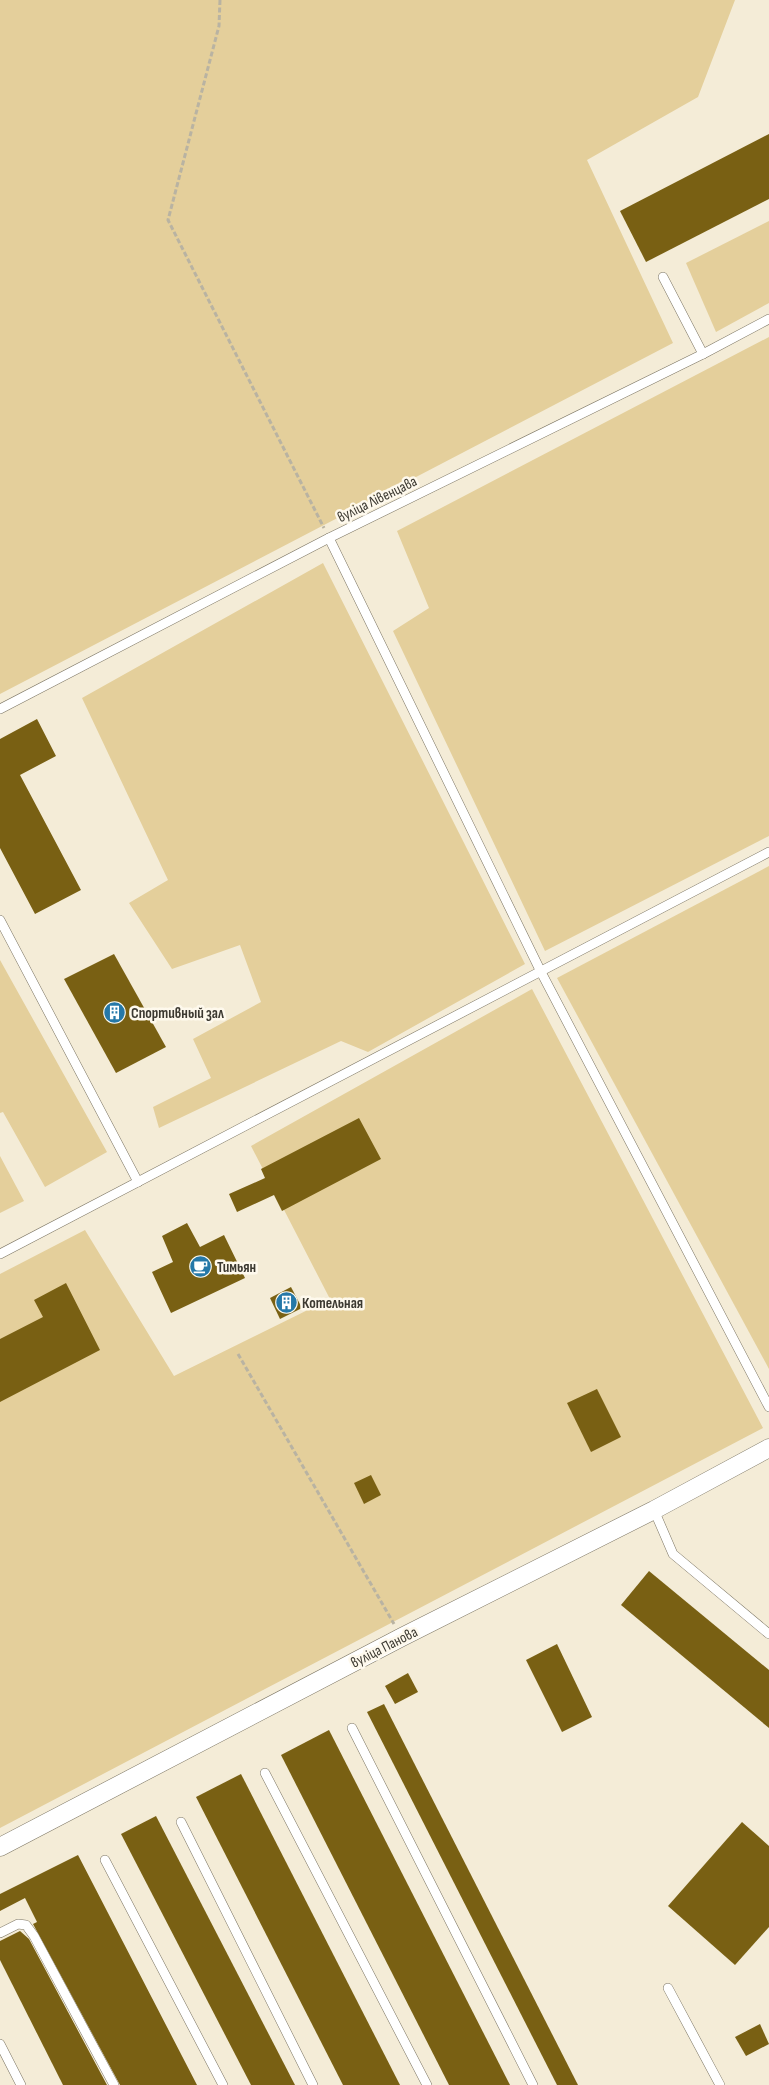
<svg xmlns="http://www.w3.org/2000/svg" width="769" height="2085" viewBox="0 0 769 2085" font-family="'Sofia Sans Condensed',sans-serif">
<rect width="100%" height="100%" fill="#f4ecd7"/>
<g fill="#e4cf9b">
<polygon points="0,0 735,0 698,97 587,160 673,343 0,694"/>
<polygon points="769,221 769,303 716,332 686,263"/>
<polygon points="769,337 769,836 545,951 393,631 429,608 397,531"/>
<polygon points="323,563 525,964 368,1052 341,1041 159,1128 153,1107 211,1078 193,1039 261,1002 240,945 172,969 129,903 168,880 82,698"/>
<polygon points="769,866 769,1369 557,978"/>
<polygon points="0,960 107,1152 45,1187 3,1112 0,1113"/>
<polygon points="532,989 763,1428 0,1828 0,1274 85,1230 174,1376 330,1299 251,1146"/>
<polygon points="0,1156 24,1201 0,1213"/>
</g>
<g fill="#796013">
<polygon points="769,134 769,199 646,262 620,211"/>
<polygon points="37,719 56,756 20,775 81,890 35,914 0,848 0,739"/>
<polygon points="114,954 166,1047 116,1073 64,979"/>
<polygon points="359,1118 381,1159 282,1211 274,1195 237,1212 229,1194 265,1178 261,1169"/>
<polygon points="187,1223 200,1247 224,1235 245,1278 171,1313 152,1272 173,1262 162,1236"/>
<polygon points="66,1283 100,1350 0,1402 0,1339 43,1317 34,1300"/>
<polygon points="291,1287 302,1308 280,1319 270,1298"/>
<polygon points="597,1389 621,1437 591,1452 567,1403"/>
<polygon points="371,1475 381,1495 364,1504 354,1483"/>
<polygon points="649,1571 769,1670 769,1728 621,1605"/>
<polygon points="557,1644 592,1717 562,1732 526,1660"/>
<polygon points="408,1673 418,1692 395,1704 385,1686"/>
<polygon points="384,1704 578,2085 557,2085 367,1712"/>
<polygon points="329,1730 510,2085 449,2085 281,1755"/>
<polygon points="241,1774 400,2085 343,2085 196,1797"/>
<polygon points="156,1816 295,2085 251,2085 121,1834"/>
<polygon points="742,1822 769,1846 769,1927 735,1965 668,1906"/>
<polygon points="78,1855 197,2085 120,2085 33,1924 37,1922 25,1898 0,1911 0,1894"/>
<polygon points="20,1931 29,1939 107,2085 63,2085 0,1960 0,1941"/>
<polygon points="760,2024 769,2044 746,2056 735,2037"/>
</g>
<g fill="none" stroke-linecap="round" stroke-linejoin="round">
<defs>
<g id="service">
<polyline points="663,277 703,354"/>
<polyline points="329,538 541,972 769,1407"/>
<polyline points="0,709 329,538 703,354 769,319"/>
<polyline points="0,920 138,1182"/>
<polyline points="0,1254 769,852"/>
<polyline points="654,1510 673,1554 769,1634"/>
<polyline points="352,1728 533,2085"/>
<polyline points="265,1773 427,2085"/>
<polyline points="181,1822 313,2085"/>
<polyline points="105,1860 223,2085"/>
<polyline points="0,1933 18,1924 26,1925 34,1936 114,2085"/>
<polyline points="668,1988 720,2085"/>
<polyline points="0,2044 21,2085"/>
</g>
<polyline id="minor" points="0,1847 402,1637 654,1510 769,1448"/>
</defs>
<use href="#service" stroke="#7c7563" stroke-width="10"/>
<use href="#minor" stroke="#7c7563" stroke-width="19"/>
<g stroke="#b9b3a2" stroke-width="3" stroke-dasharray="5 2.5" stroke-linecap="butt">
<polyline points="220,0 219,26 168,220 324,528"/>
<polyline points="238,1354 394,1624"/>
</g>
<use href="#service" stroke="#fff" stroke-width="9"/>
<use href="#minor" stroke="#fff" stroke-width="18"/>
</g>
<defs>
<symbol id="building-disc" viewBox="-11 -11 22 22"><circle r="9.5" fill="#2578a8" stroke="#fef9ed"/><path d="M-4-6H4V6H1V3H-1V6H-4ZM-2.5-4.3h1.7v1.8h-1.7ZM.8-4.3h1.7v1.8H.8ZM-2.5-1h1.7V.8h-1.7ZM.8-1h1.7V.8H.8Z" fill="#fff"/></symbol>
<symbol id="cafe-disc" viewBox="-11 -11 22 22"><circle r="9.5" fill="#2578a8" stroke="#fef9ed"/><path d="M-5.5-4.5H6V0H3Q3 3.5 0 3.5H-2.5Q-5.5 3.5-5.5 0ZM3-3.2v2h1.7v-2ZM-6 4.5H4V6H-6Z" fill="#fff"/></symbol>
</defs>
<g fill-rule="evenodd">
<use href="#building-disc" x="102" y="1000" width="25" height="25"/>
<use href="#cafe-disc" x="188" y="1254" width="25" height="25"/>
<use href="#building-disc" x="274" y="1290" width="25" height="25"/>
</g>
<g text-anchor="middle" stroke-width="5" stroke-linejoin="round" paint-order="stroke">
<g font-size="15" fill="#3c3931" stroke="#fef9ed">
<text transform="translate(377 499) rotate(-26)" y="5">вуліца Лівенцава</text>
<text transform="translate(384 1647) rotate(-27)" y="5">вуліца Панова</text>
</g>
<g font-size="15" font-weight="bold" fill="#3c3931" stroke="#fef9ed" text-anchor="start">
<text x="131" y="1018">Спортивный зал</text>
<text x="217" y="1272">Тимьян</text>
<text x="302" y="1308">Котельная</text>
</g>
</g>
</svg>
